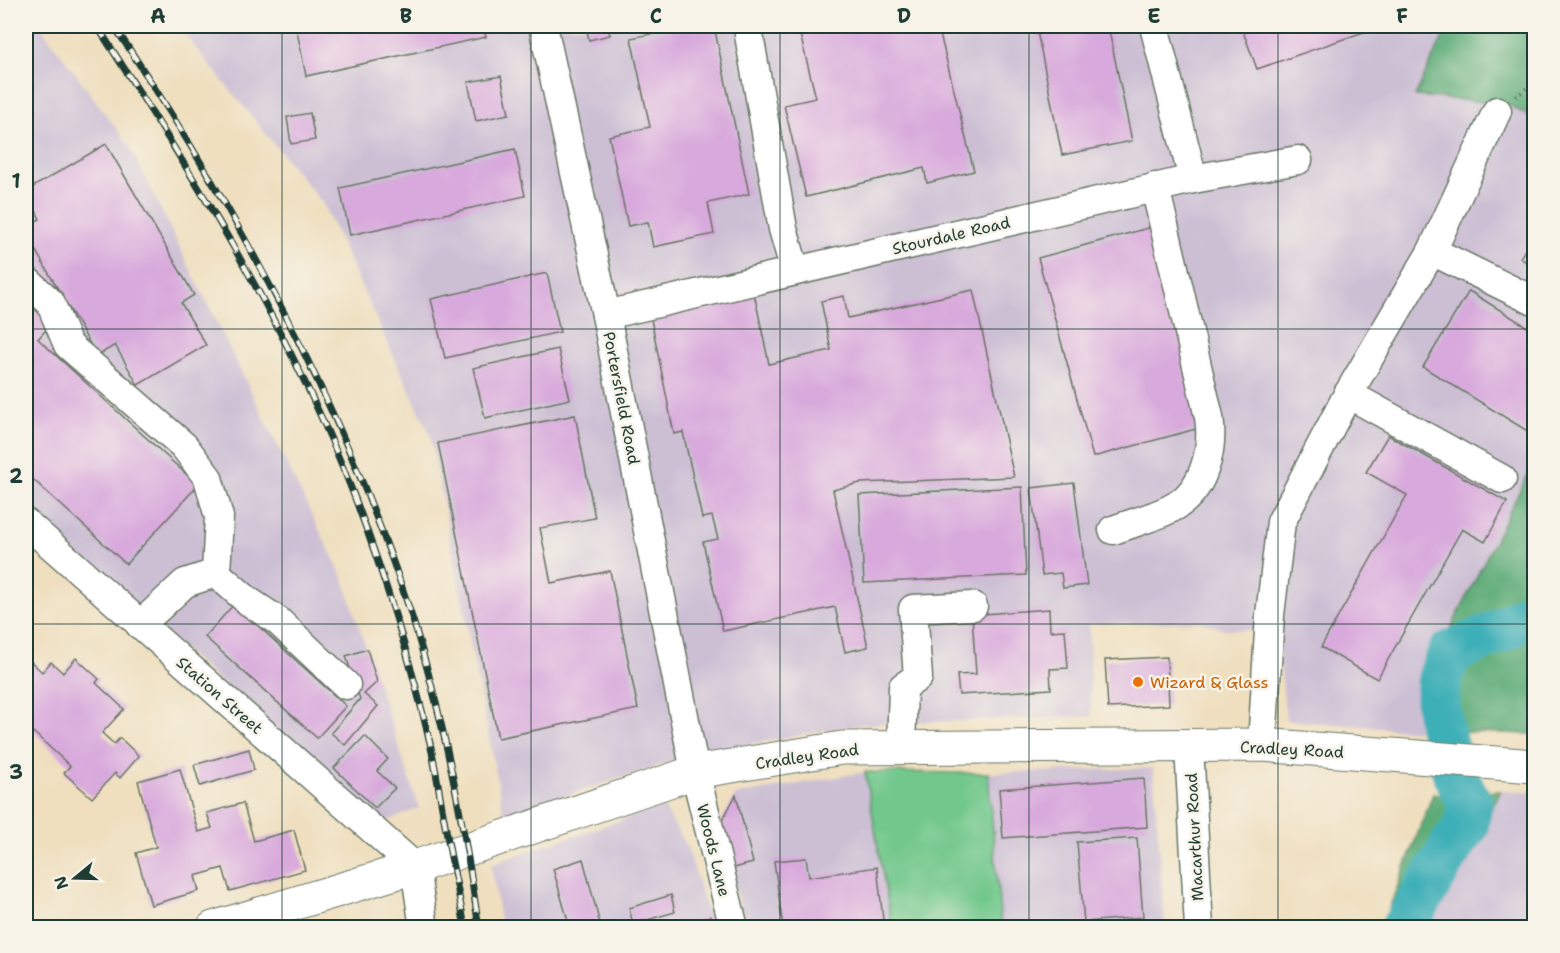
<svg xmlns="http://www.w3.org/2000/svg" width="1560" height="953" viewBox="0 0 1560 953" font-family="'Shantell Sans',sans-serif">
<rect width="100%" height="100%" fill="#f7f3e8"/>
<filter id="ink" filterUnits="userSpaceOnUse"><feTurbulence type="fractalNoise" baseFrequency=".0167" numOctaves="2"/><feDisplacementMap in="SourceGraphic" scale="12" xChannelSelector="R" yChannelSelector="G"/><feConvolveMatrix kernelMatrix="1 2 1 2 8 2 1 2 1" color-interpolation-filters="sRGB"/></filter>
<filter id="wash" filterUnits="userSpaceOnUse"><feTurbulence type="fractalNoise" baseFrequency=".008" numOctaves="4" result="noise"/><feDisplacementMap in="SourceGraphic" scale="24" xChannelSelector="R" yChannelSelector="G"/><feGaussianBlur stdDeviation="1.35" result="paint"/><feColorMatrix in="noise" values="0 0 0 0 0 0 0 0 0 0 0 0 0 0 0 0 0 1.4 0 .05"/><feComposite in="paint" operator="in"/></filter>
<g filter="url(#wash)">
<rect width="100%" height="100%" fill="#efdfbf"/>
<g fill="#ccbfd4">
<polygon points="26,26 40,26 130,147 343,578 419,808 380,824 26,509"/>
<polygon points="178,26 1448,26 1416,96 1507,104 1534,119 1534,462 1426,678 1421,731 1286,720 1277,632 1223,629 1203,622 1089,624 1091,716 861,724 700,753 504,815 430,434 323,204"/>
<polygon points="1153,768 1165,927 1001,927 988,773"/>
<polygon points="865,772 892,927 745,927 719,826 736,795"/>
<polygon points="1501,791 1534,792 1534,927 1424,927"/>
<polygon points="663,806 687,847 712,927 501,927 491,864"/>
</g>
<polygon fill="#72c88c" stroke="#488260" stroke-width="1.5" points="865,772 988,773 1001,927 892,927"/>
<g fill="#5dac78" stroke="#3e7456" stroke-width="1.5">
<polygon points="1448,26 1534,26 1534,119 1507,104 1415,96"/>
<polygon points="1534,462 1534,734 1421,731 1426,678"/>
<polygon points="1501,791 1424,927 1382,927 1433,794"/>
</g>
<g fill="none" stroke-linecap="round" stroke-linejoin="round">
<path stroke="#3eafb7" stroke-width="45" d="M1403 928 1453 844 1466 827 1470 803C1451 771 1432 716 1440 679 1442 670 1447 661 1450 653L1506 628 1534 611"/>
</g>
<g id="blocks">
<g fill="#d8a9dc">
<polygon points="296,26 483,26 486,37 306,76"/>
<polygon points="586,26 608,26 610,35 589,40"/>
<polygon points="689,26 714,26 749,194 708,203 714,234 653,247 648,222 628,226 609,136 650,127 631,38"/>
<polygon points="798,26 938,26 974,171 927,183 924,168 806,197 784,105 816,98"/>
<polygon points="1036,26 1108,26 1132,141 1062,155"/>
<polygon points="1241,26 1381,26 1257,69"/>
<polygon points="501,76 509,114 476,121 468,82"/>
<polygon points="310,113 315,140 291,144 287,117"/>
<polygon points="106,144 194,295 181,303 206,345 138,385 115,345 97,356 26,234 26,227 40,219 26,191"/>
<polygon points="515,149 525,196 350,235 340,188"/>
<polygon points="1152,227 1207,426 1093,457 1038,258"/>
<polygon points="1534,235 1534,267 1520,258"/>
<polygon points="547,273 560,332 445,358 431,299"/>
<polygon points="973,290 1014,477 860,483 833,490 868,647 845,652 835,607 723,631 703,542 718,539 712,516 702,518 683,432 674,434 650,314 754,293 769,364 831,350 821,301 844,296 848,318"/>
<polygon points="1469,291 1534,331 1534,423 1529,432 1423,367"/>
<polygon points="26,301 51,324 38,339 198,485 126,564 26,473"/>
<polygon points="558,349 570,399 485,418 473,368"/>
<polygon points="575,415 595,518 540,528 551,583 610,571 638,709 498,738 438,443"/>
<polygon points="1388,435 1507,502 1485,542 1462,529 1377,679 1321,647 1407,495 1366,472"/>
<polygon points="1074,483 1087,585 1063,588 1061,573 1042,575 1031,488"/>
<polygon points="1022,487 1026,575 864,583 859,495"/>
<polygon points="234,604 346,706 317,738 205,637"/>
<polygon points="1049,609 1050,631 1065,630 1068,668 1050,669 1051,689 959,695 957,675 976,674 972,615"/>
<polygon points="367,649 377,682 364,694 378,706 345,745 331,733 360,699 346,656"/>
<polygon points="26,657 42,672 51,662 63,673 76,658 99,679 96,683 124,709 102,733 114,744 120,738 139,756 120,778 115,773 92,798 64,773 70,766 43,741 33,732 26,740"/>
<polygon points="1167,657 1169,705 1108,708 1105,660"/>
<polygon points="365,736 388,759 377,771 395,788 375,808 334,768"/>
<polygon points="249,749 254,770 200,786 194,765"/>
<polygon points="180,769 198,832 212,828 207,813 243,803 254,841 294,830 305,870 230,891 223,868 195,876 199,891 151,905 136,853 156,847 138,781"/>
<polygon points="1144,778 1147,827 1003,838 999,789"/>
<polygon points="736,795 753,863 730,869 719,826"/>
<polygon points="1137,838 1143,917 1084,922 1077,842"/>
<polygon points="806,858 809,877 877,867 884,928 818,928 817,922 783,928 774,861"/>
<polygon points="583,859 601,928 570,928 553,869"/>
<polygon points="671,895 675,912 633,924 629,908"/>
<polygon points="711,916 715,928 680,928 680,925"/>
</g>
</g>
</g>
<g filter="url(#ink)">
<use href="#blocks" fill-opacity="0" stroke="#687665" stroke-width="1.5"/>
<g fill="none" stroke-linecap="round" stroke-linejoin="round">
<defs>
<g id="minor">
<polyline points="543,26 606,315 695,772 734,928"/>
<polyline points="1154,26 1193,179"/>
<polyline points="749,35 783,229 795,271"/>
<polyline points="1432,251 1534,301"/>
<polyline points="26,280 50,302 68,345 184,446 208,478 219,517 216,573"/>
<polyline points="606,315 1193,179 1298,160"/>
<polyline points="1348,394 1502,479"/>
<polyline points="26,523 415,867 424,928"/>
<path d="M1113 530C1132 523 1152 518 1170 509 1204 493 1214 450 1209 417L1155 187"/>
<polyline points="140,625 185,583 216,573 248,601 278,621 346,685"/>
<polyline points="1262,745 1270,615 1281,522 1348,394 1432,251 1497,111"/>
<polyline points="1189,747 1199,928"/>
<polyline points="901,748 903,687 918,677 913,609 973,606"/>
</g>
<polyline id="major" points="213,928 415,867 695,772 842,748 1262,745 1534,766"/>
</defs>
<use href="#minor" stroke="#687665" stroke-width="31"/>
<use href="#major" stroke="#687665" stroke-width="35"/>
<polyline stroke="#687665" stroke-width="4" stroke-dasharray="1.5 4.5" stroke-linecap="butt" points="1516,97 1534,82"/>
<use href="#minor" stroke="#fff" stroke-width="28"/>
<use href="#major" stroke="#fff" stroke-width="33"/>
<defs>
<g id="rail">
<path d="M97 26C193 175 289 327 353 493 384 574 410 658 430 743 437 773 441 805 447 835 452 866 460 897 465 928"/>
<path d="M114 26C237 209 342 404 411 614 443 715 464 823 479 928"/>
</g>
</defs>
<use href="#rail" stroke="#1f3d34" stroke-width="7"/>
<use href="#rail" stroke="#f7f3e8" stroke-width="4.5" stroke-dasharray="14" stroke-linecap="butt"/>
</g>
</g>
<path fill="none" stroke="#1f3d34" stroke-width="1.5" stroke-opacity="0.55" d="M282 26V928M531 26V928M780 26V928M1029 26V928M1278 26V928M26 329H1534M26 624H1534"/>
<circle fill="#e8710a" stroke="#f7f3e8" stroke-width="2" cx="1138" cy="682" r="6"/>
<g text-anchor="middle" stroke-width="5" stroke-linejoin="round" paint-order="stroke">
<g font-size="16" fill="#1f3d34" stroke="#f7f3e8">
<text transform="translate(951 235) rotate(-13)" y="6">Stourdale Road</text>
<text transform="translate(622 398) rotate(79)" y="6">Portersfield Road</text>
<text transform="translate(220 695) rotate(41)" y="6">Station Street</text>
<text transform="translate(1292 749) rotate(3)" y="6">Cradley Road</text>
<text transform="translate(807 756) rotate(-8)" y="6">Cradley Road</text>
<text transform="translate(1194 837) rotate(-93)" y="6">Macarthur Road</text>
<text transform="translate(714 850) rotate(76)" y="6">Woods Lane</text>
</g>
<g font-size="16" fill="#c56008" stroke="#f7f3e8" text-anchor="start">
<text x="1150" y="688">Wizard &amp; Glass</text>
</g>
</g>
<rect width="1560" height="953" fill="none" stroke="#f7f3e8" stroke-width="66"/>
<g transform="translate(75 878) rotate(251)" stroke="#f7f3e8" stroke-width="4.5" paint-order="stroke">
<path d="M0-4.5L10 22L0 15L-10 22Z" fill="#1f3d34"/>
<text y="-9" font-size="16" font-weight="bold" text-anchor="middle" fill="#1f3d34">N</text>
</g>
<rect x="33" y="33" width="1494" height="887" fill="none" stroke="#1f3d34" stroke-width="2"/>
<g font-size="20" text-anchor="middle" font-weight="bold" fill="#1f3d34">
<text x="158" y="23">A</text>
<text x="406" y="23">B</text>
<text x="656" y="23">C</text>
<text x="904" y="23">D</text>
<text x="1154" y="23">E</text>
<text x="1402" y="23">F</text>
<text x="16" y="188">1</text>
<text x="16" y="483">2</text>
<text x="16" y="779">3</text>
</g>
</svg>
